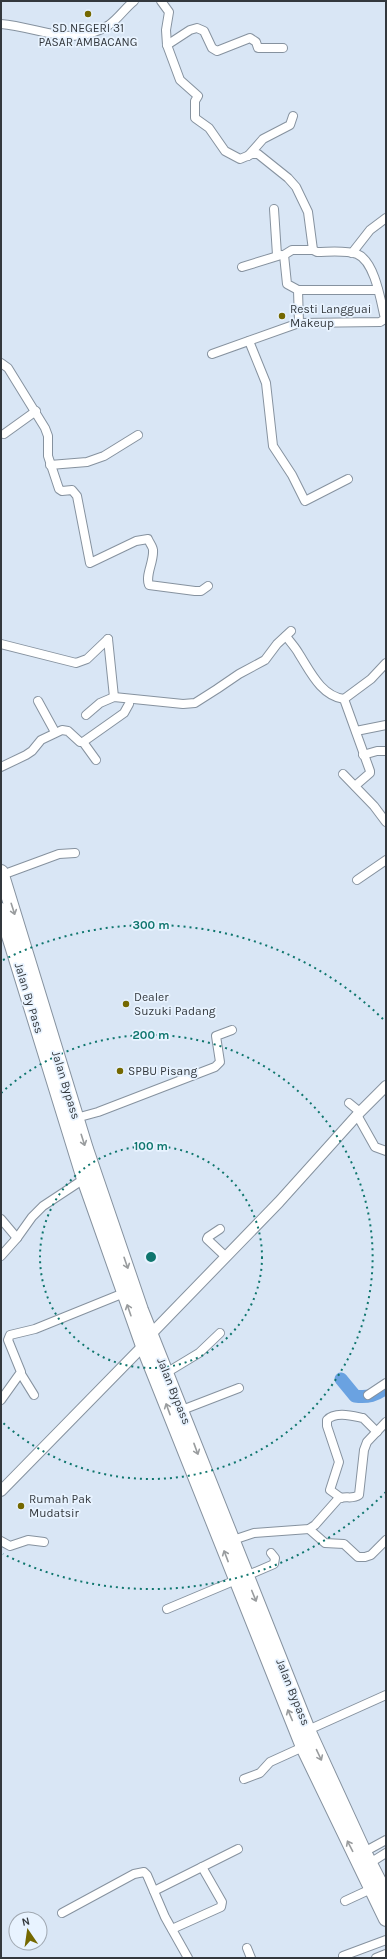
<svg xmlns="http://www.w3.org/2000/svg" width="387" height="1959" viewBox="0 0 387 1959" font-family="Karla,sans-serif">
<rect width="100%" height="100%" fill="#d9e6f5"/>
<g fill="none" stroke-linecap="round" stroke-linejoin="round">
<path stroke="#6aa2e1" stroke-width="13" d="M341 1379 355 1396C368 1398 376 1395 386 1388"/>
<defs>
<g id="minor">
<path d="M161 1 169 12 166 30 167 45 180 80 198 96 195 101V118L209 128 225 151 240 159 252 154H258L288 178 296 187 308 212 313 250 317 252C329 252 345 250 357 254 375 261 381 302 385 319L380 322 299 323 212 354"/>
<path d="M1 24C40 27 72 49 109 25 119 18 125 8 134 1"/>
<polyline points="167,45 190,30 197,28 204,31 212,48 217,51 250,38 256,42 258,48 283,48"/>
<polyline points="248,156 263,139 290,125 293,116"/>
<polyline points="274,209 277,255"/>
<polyline points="352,253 370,230 386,218"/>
<polyline points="242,267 281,255"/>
<polyline points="298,290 378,290"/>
<polyline points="299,323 298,290 287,284 284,255 292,250 313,250"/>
<polyline points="249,341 266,383 273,446 292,475 305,501 348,479"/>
<path d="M1 363 8 368 45 428 48 436V456L59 489 62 491 72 490 77 496 90 563 136 541 148 539C149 542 153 547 153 550 154 562 145 575 149 585L195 591H201L208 586"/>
<polyline points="4,434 36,411"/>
<polyline points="50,465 87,462 104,456 138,435"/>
<path d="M286 636C290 642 296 648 299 654 310 671 321 696 344 699L370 771V773L355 786"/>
<polyline points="108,639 114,697"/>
<polyline points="1,644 76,663 87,659 108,639"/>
<polyline points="344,699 371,679 386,663"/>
<polyline points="38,701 55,732"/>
<polyline points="86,715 100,703 114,697 183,704 195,703 217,689 239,674 265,660 277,644 291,631"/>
<polyline points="356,731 386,725"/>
<polyline points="83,742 96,760"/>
<polyline points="363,755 377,751 386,751"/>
<polyline points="1,767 26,755 32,751 41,740 62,730 68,731 80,742 83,742 124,713 129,704"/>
<polyline points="343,774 374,806 386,822"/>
<polyline points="2,875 59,854 75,853"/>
<polyline points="357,880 386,860"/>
<polyline points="349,1103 360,1112"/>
<polyline points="357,1115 375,1147 386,1151"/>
<polyline points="76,1118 98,1112 215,1067 220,1062 216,1036 232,1030"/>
<polyline points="1,1219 17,1238"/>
<polyline points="220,1229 208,1237 207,1239 225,1256"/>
<polyline points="1,1256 17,1238 32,1217 43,1206 84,1179"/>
<polyline points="166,1373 199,1353 220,1333"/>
<polyline points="21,1374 34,1395"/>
<polyline points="368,1395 386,1383"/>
<polyline points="1,1400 21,1372 8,1340 10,1335 35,1329 124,1293"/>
<polyline points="182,1410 239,1388"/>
<path d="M341 1498 330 1490 339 1462 327 1426V1420C335 1411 353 1416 363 1418L377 1432"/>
<polyline points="309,1529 325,1543 344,1544 358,1557 365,1557 371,1555 386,1540"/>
<path d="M233 1540 254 1533 309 1529 315 1525 338 1499C345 1495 352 1500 359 1495L364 1450 367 1442 386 1422"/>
<polyline points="1,1541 10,1546 28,1540 44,1542"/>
<polyline points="246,1576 274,1564 275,1558 271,1553"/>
<polyline points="167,1609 236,1580"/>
<polyline points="308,1730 386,1695"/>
<polyline points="244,1779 260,1773 270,1762 303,1747"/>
<polyline points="364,1852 386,1840"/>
<polyline points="370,1863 386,1853"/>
<polyline points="154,1891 238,1849"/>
<polyline points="345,1901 371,1889"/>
<polyline points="62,1913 134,1874 144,1872 147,1875 165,1917 188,1958"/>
<polyline points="172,1929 221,1907 222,1902 202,1867"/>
<polyline points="247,1948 251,1958"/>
<polyline points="343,1956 386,1940"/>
<polyline points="376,1958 386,1954"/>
</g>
<polyline id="tertiary" points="1,1491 143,1346 151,1334 279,1202 360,1112 386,1086"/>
<g id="trunk">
<polyline points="1,872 86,1149 141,1310 308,1730 364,1852 386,1895"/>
<polyline points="1,910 84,1179 143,1346 303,1747 386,1919"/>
</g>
</defs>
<use href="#minor" stroke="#86929f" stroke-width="10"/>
<use href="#tertiary" stroke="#86929f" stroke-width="12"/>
<use href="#trunk" stroke="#86929f" stroke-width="16"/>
<use href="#minor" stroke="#fff" stroke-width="8"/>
<use href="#tertiary" stroke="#fff" stroke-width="10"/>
<use href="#trunk" stroke="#fff" stroke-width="14"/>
</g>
<defs><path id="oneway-shaft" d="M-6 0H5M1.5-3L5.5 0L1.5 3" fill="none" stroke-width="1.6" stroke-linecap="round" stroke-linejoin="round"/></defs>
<g stroke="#999c9e">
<use href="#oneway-shaft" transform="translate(13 909) rotate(72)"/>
<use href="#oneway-shaft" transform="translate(83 1140) rotate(72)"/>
<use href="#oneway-shaft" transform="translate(126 1263) rotate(71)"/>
<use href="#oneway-shaft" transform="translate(129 1310) rotate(-109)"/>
<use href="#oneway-shaft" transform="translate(168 1409) rotate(-110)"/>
<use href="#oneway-shaft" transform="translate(196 1449) rotate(70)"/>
<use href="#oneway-shaft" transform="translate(226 1556) rotate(-111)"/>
<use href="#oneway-shaft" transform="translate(254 1596) rotate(68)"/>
<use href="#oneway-shaft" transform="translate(290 1715) rotate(-113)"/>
<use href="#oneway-shaft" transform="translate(319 1755) rotate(65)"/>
<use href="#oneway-shaft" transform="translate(350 1846) rotate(-117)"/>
</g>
<g fill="none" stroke="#0f766e" stroke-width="2" stroke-dasharray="2 4">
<circle cx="151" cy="1257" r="111"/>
<path d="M1 1093A222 222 0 1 1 1 1421"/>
<path d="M386 1492A332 332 0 0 1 3 1554M3 960A332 332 0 0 1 386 1022"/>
</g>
<g fill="#746800" stroke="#e8f3ff" stroke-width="1.5">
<circle cx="88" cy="14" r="4"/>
<circle cx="282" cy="316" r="4"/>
<circle cx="126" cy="1004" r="4"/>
<circle cx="120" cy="1071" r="4"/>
<circle cx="21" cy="1506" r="4"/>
</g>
<g text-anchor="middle" stroke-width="3.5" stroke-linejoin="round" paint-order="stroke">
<g font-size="12" fill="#33383d" stroke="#e8f3ff" text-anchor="start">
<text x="88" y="32" text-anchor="middle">SD NEGERI 31<tspan x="88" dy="14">PASAR AMBACANG</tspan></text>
<text x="290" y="313">Resti Langguai<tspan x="290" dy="14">Makeup</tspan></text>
<text x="134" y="1001">Dealer<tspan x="134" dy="14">Suzuki Padang</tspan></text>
<text x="128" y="1075">SPBU Pisang</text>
<text x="29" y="1503">Rumah Pak<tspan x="29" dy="14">Mudatsir</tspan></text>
</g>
<g font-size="12" fill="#33383d" stroke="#e8f3ff">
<text transform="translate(29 998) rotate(73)" y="4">Jalan By Pass</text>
<text transform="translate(66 1085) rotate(73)" y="4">Jalan Bypass</text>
<text transform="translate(174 1391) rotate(68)" y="4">Jalan Bypass</text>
<text transform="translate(293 1692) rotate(68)" y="4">Jalan Bypass</text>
</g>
</g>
<circle cx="151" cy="1257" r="6" fill="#0f766e" stroke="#e8f3ff" stroke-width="2"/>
<g font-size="12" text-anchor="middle" font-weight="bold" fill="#0f766e" stroke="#e8f3ff" stroke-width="3.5" stroke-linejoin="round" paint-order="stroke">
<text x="151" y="929">300 m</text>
<text x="151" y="1039">200 m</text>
<text x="151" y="1150">100 m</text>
</g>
<rect width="387" height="1959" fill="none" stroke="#33383d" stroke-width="4"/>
<g transform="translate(28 1931) rotate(347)"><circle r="19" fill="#e8f3ff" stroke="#a0a8b1"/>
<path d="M0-3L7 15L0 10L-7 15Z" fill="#746800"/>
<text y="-6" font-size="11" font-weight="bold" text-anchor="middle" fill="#33383d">N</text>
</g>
</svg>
